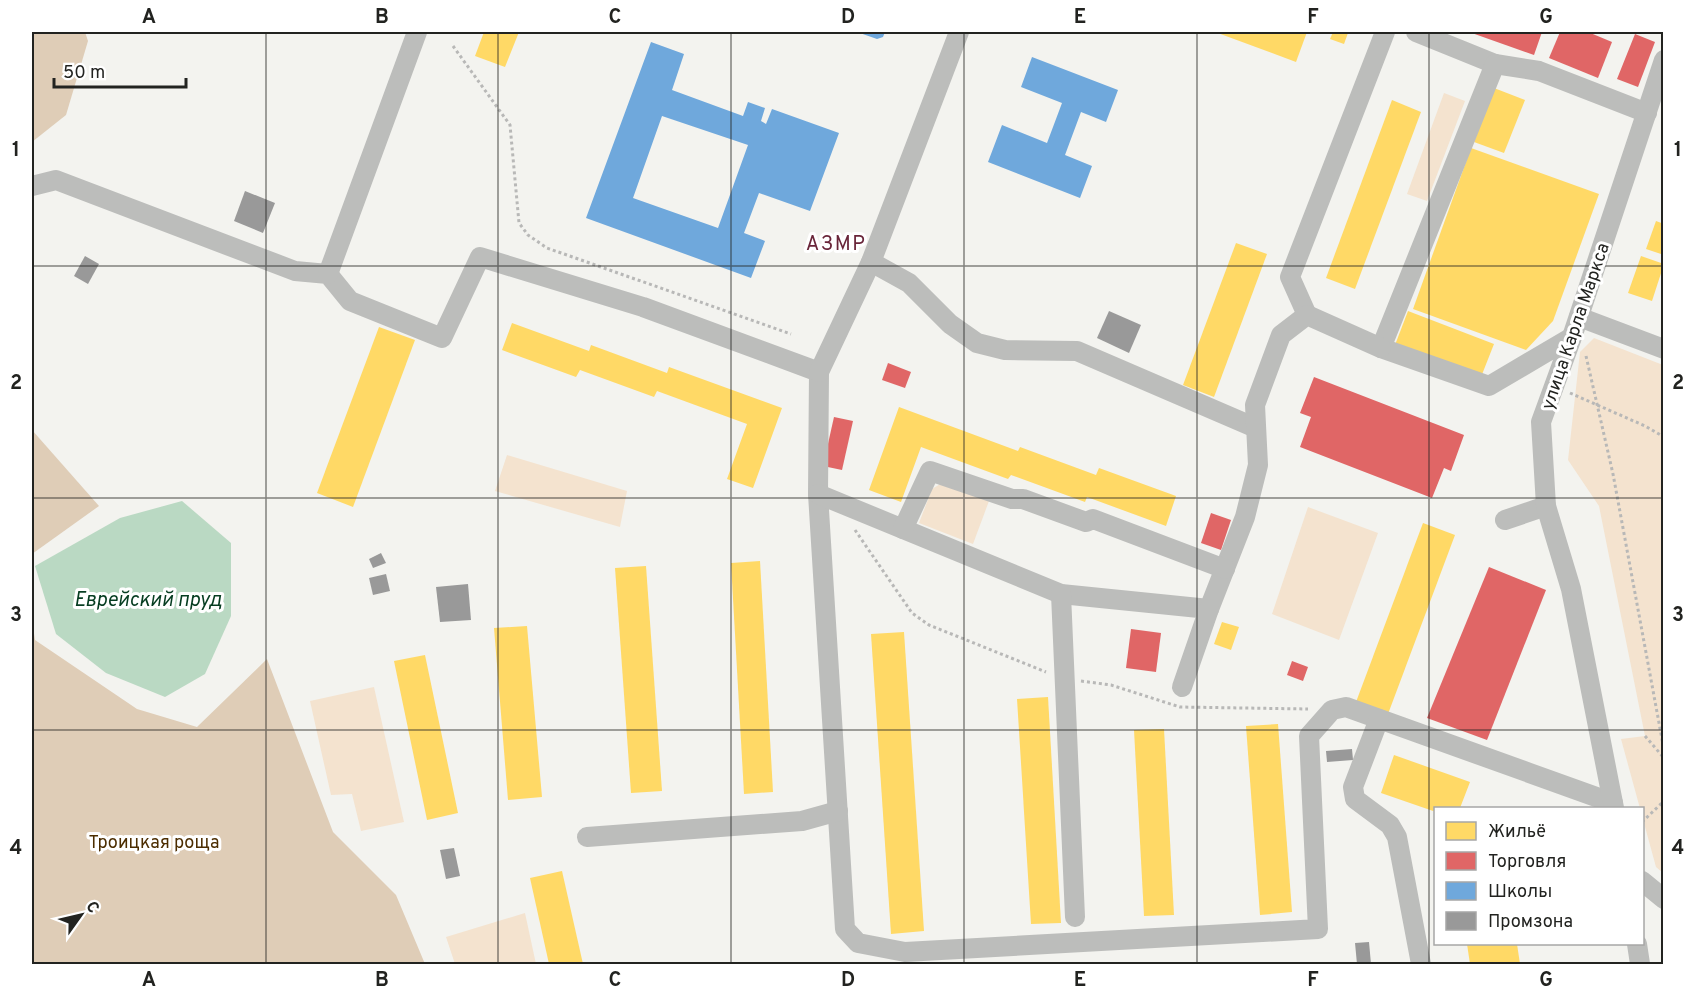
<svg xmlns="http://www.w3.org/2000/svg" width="1695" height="996" viewBox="0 0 1695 996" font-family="Overpass,sans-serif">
<rect width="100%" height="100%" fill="#f3f3ef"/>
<g fill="#f4e3cf">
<polygon points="1444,93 1465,101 1427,201 1407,194"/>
<polygon points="1594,338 1663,365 1663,873 1656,867 1621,739 1645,736 1599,506 1568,460 1580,352"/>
<polygon points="507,455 627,491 620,527 495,491"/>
<polygon points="942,483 989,501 973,544 919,523 932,489"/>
<polygon points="1308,507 1378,533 1339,640 1272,614"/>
<polygon points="374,687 404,822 361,831 352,794 331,795 310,701"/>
<polygon points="525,913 536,964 455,964 446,937"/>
</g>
<g fill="#dfcdb7">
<polygon points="32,32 85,32 88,41 66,115 32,142"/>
<polygon points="32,430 99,506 32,554"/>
<polygon points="32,620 35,640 137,709 197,727 267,659 333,832 396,895 425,964 32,964"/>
</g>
<polygon fill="#bad9c3" points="182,501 231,543 231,616 205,674 165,697 106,673 56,634 35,566 120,518"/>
<g fill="#ffd966">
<polygon points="484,32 519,32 505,67 475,56"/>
<polygon points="1215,32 1307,32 1296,62"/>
<polygon points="1333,32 1348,33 1344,44 1330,39"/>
<polygon points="1494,88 1525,100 1504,153 1474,142"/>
<polygon points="1392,100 1421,112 1355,289 1326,278"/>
<polygon points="1471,148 1599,194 1553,321 1526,350 1413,309"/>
<polygon points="1656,221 1664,224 1664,255 1646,249"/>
<polygon points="1236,243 1267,254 1214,397 1183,385"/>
<polygon points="1641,256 1664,264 1652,301 1628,293"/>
<polygon points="1408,311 1494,344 1481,377 1395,345"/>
<polygon points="512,323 589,351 591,345 667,373 669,367 782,408 753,488 727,479 747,424 657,391 654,397 580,370 576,377 502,350"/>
<polygon points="379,327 415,340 353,507 317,493"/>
<polygon points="899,407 1018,451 1020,447 1096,475 1099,468 1176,496 1166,526 1087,497 1085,502 1011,475 1008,479 921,447 901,502 869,490"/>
<polygon points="1423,523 1455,535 1388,714 1356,702"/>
<polygon points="760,561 773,792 744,794 731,563"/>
<polygon points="646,566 662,791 631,793 615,568"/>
<polygon points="1222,622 1239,627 1231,650 1214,644"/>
<polygon points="527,626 542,797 508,800 494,628"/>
<polygon points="904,632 924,931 891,934 871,634"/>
<polygon points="425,655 458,813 427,820 394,661"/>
<polygon points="1048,697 1061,923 1031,924 1017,699"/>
<polygon points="1278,724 1292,912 1260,915 1246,726"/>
<polygon points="1164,729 1174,915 1144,916 1134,730"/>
<polygon points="1394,755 1470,782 1460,808 1436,808 1436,812 1381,793"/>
<polygon points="562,871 583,964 549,964 530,878"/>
<polygon points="1467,944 1517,944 1520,964 1470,964"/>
</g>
<g fill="#e06666">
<polygon points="1469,32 1542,32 1534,55"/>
<polygon points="1560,32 1588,32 1612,42 1598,78 1549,58"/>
<polygon points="1635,34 1655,42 1638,87 1617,79"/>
<polygon points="888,363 911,372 905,388 882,380"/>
<polygon points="1314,377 1464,435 1451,471 1444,468 1432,498 1300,447 1311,417 1300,413"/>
<polygon points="834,417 853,421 842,470 823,466"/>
<polygon points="1211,513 1231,520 1221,550 1201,543"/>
<polygon points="1489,567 1546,590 1487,740 1427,718"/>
<polygon points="1131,629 1161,633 1156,672 1126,668"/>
<polygon points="1292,661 1308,667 1303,681 1287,675"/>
</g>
<g fill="#6fa8dc" fill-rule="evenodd">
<polygon points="857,32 885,32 883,37 877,39"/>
<path d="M651 42 684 54 672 90 743 116 748 102 765 108 761 121 766 124 772 109 839 133 810 211 759 193 744 233 765 241 751 278 586 218ZM662 116 748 145 718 228 633 198Z"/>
<polygon points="1032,57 1118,90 1106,122 1081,112 1065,155 1092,166 1080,198 988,162 1002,125 1047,143 1062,103 1021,87"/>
</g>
<g fill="#999">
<polygon points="245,191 275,203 263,233 234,221"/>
<polygon points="85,256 99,264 88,284 74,276"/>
<polygon points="1109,311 1141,325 1129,353 1097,338"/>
<polygon points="381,553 386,563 373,568 369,559"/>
<polygon points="386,574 390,591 373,595 369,578"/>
<polygon points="468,584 471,620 440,622 436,587"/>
<polygon points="1352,749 1353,760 1327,762 1326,751"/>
<polygon points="454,848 460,876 446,879 440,850"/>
<polygon points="1369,942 1371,964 1357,964 1355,943"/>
</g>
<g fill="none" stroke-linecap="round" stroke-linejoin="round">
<g stroke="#b8b8b7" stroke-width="3" stroke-dasharray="3 3" stroke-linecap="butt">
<polyline points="453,46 510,125 519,223 528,235 547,248 791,334"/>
<polyline points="1586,356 1613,474 1664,750"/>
<polyline points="1570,393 1645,426 1664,437"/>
<polyline points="855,530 912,613 929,625 1046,672"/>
<polyline points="1081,681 1111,685 1180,707 1308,709"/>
<polyline points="1645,736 1664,758"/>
<polyline points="1642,822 1664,801"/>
</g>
<g stroke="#bcbdbb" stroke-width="20">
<polyline points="1416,32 1495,64"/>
<polyline points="32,186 56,180 295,271 328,274 350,301 442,338 480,257 643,307 819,372 818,494 845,929 858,943 905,952 1318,929 1309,736 1332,710 1346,707 1613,803"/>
<polyline points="871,262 909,283 950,324 977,343 1005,350 1077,351 1256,428"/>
<polyline points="328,274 417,32"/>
<polyline points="1307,315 1290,277 1385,32"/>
<polyline points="1579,317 1664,349"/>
<polyline points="1572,337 1489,386 1381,348 1495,64 1539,71 1647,113"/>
<polyline points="819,372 871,262 959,32"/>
<polyline points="818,494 1061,594 1209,609 1245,517 1258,465 1255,405 1281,335 1307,315 1381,348"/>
<polyline points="1505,520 1546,506"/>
<polyline points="903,529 930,471 1012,499 1023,499 1086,522 1093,519 1225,569"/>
<polyline points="1061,594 1075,917"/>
<polyline points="1182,687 1209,609"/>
<polyline points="1379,719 1353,787 1355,799 1390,825 1397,837 1421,964"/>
<polyline points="1614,808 1571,589 1546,506 1541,422 1572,337 1664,60"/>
<polyline points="587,837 802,821 838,811"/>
<polyline points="1642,881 1664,899"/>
<polyline points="1637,944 1640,964"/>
</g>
</g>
<path fill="none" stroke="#222320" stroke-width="1.5" stroke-opacity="0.55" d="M266 32V964M498 32V964M731 32V964M964 32V964M1197 32V964M1429 32V964M32 266H1664M32 498H1664M32 730H1664"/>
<g text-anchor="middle" stroke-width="6" stroke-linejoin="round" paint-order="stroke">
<g font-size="18" fill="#222320" stroke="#fff">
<text transform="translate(1575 326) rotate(-71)" y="6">улица Карла Маркса</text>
</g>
<g font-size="18" fill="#4c2d00" stroke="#fff">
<text x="154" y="848">Троицкая роща</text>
</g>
<g font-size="20" letter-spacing="1.5" fill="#692539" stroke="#fff">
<text x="836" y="250">АЗМР</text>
</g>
<g font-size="20" font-style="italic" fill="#063d21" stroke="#fff">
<text x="148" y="606">Еврейский пруд</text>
</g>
</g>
<rect width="1695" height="996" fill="none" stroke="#ffffff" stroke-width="66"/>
<rect x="1434" y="807" width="210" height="138" fill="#ffffff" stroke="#a7a7a6" stroke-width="1.5"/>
<rect x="1446" y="822" width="30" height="18" fill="#ffd966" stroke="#a7a7a6" stroke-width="1.5"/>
<text x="1488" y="837" font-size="18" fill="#222320">Жильё</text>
<rect x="1446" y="852" width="30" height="18" fill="#e06666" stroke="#a7a7a6" stroke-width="1.5"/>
<text x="1488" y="867" font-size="18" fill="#222320">Торговля</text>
<rect x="1446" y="882" width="30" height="18" fill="#6fa8dc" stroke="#a7a7a6" stroke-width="1.5"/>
<text x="1488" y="897" font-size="18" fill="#222320">Школы</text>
<rect x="1446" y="912" width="30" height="18" fill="#999999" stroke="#a7a7a6" stroke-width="1.5"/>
<text x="1488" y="927" font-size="18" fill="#222320">Промзона</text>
<g transform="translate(81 915) rotate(56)" stroke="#ffffff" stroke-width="4.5" paint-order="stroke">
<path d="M0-4.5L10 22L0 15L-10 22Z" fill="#222320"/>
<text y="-9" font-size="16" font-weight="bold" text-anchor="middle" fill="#222320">С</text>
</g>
<path d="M54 78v9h132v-9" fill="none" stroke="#222320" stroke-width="3"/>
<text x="63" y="78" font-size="18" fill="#222320" stroke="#ffffff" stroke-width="4.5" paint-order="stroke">50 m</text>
<rect x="33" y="33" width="1629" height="930" fill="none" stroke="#222320" stroke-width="2"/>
<g font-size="20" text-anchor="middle" font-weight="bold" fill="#222320">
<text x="149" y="23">A</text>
<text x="382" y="23">B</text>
<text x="615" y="23">C</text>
<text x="848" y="23">D</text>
<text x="1080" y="23">E</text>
<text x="1313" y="23">F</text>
<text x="1546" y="23">G</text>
<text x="16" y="156">1</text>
<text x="1678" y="156">1</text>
<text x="16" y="389">2</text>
<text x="1678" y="389">2</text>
<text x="16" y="621">3</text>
<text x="1678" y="621">3</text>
<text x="16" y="854">4</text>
<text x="1678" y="854">4</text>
<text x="149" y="986">A</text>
<text x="382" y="986">B</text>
<text x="615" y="986">C</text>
<text x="848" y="986">D</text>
<text x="1080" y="986">E</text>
<text x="1313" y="986">F</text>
<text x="1546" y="986">G</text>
</g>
</svg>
